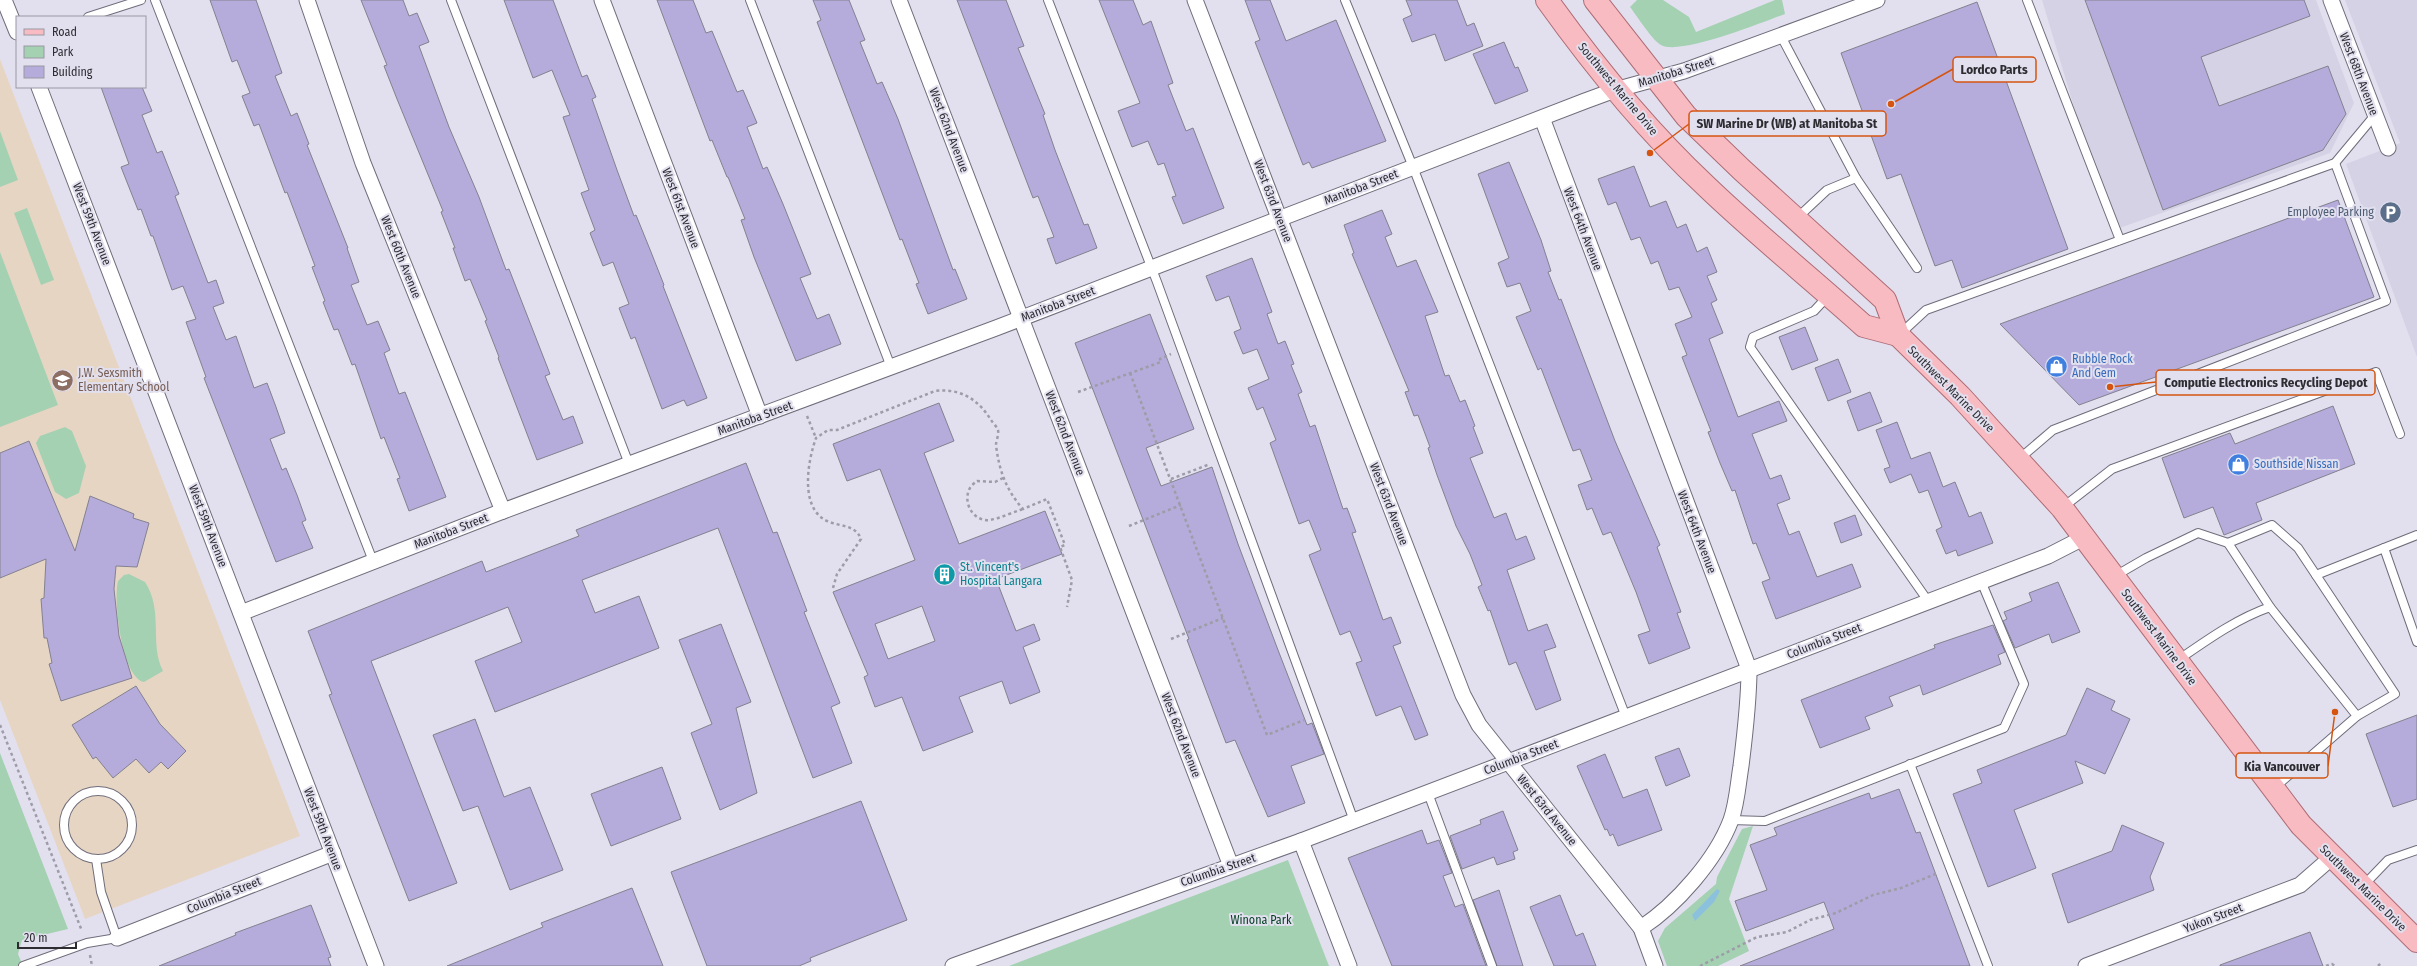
<svg xmlns="http://www.w3.org/2000/svg" width="2417" height="966" viewBox="0 0 2417 966" font-family="'Fira Sans Condensed',sans-serif">
<rect width="100%" height="100%" fill="#e2e0ef"/>
<g fill="#d6d2e6">
<polygon points="2042,0 2316,0 2354,103 2330,153 2111,231"/>
<polygon points="2345,0 2417,0 2417,357 2346,164 2400,143"/>
</g>
<polygon fill="#e7d5c4" points="0,59 300,836 85,919 0,700"/>
<g fill="#a4d1b2">
<path d="M1637 0H1663L1689 17 1696 32 1775 0H1782L1785 14C1763 22 1680 56 1661 45 1652 40 1637 16 1630 7Z"/>
<polygon points="0,131 18,180 0,187"/>
<polygon points="27,208 54,280 41,285 14,213"/>
<polygon points="0,252 58,405 0,427"/>
<polygon points="65,427 72,431 86,466 79,493 66,499 55,492 36,443 40,436"/>
<path d="M129 574 145 582C164 611 149 644 163 671L144 682C122 678 113 600 118 581L124 575Z"/>
<polygon points="0,753 68,929 22,940 18,954 23,966 0,966"/>
<polygon points="1753,826 1729,899 1749,951 1718,966 1667,966 1658,941 1665,928 1716,884 1717,877 1742,829"/>
<polygon points="1288,860 1329,966 1009,966"/>
</g>
<polygon fill="#8cc1dd" points="1717,889 1720,891 1714,902 1695,921 1692,915"/>
<g fill="#b5acdb" stroke="#83818f" fill-rule="evenodd">
<polygon points="210,0 256,0 282,73 275,76 291,116 297,113 309,144 307,145 348,248 347,248 359,282 351,285 367,325 378,321 390,350 384,353 399,394 405,392 446,497 409,511 397,479 400,478 384,437 381,439 355,364 352,365 338,329 334,330 323,302 325,301 312,267 315,266 287,192 285,193 259,124 254,126 242,96 250,93 237,60 232,62"/>
<polygon points="361,0 403,0 409,16 417,13 429,42 419,46 449,127 479,197 506,270 509,269 550,374 545,376 563,420 573,416 583,443 537,460 498,358 499,357 485,321 487,320 470,279 465,281 453,248 455,248 441,212 443,211 397,99 384,66 387,65"/>
<polygon points="504,0 553,0 582,77 587,75 596,97 592,99 617,170 634,216 636,215 651,252 664,285 663,286 707,398 687,406 684,400 662,409 635,337 631,339 619,308 629,304 613,262 603,266 590,233 595,230 581,193 589,190 563,117 570,115 552,70 533,78"/>
<polygon points="657,0 693,0 706,33 712,31 737,92 743,90 757,123 747,127 763,169 767,167 783,204 811,274 800,278 817,319 829,314 841,344 796,361 754,257 741,220 745,219 728,177 727,177 712,140 710,141"/>
<polygon points="813,0 849,0 865,40 860,42 877,84 882,82 898,119 953,270 955,269 967,299 928,314 916,284 919,283 902,239 900,240 817,22 821,20"/>
<polygon points="957,0 1006,0 1024,46 1018,48 1045,114 1043,115 1055,150 1084,225 1088,224 1097,248 1056,264 1047,239 1054,237 1038,196 1033,198"/>
<polygon points="1099,0 1133,0 1143,25 1151,21 1173,83 1168,85 1186,131 1193,128 1224,208 1183,224 1172,197 1176,196 1164,163 1158,165 1148,141 1132,147 1118,111 1140,103"/>
<polygon points="1245,0 1270,0 1286,41 1336,20 1386,141 1312,168 1309,162 1303,165 1255,42 1260,40"/>
<polygon points="1406,0 1457,0 1467,26 1474,23 1483,46 1445,61 1435,34 1412,42 1403,19 1412,15"/>
<polygon points="2085,0 2304,0 2310,16 2201,57 2219,106 2328,66 2346,114 2323,150 2163,210"/>
<polygon points="1977,2 2068,249 1962,288 1952,260 1935,266 1901,174 1887,179 1841,53"/>
<polygon points="1504,42 1515,68 1518,67 1528,91 1495,104 1473,54"/>
<polygon points="101,87 142,87 152,111 142,115 157,153 162,151 179,194 175,196 208,283 216,280 224,303 213,307 226,340 236,336 254,388 267,383 276,407 285,433 270,439 282,470 286,468 297,495 306,520 302,522 313,548 276,562 204,378 206,377 186,322 196,319 183,286 172,290 153,236 151,236 141,209 138,210 121,167 129,164"/>
<polygon points="1509,162 1541,240 1551,271 1548,272 1559,300 1561,299 1615,441 1660,545 1657,547 1681,612 1677,613 1690,648 1649,664 1638,635 1650,631 1636,592 1611,532 1603,535 1592,508 1587,510 1578,485 1592,480 1580,449 1573,451 1541,368 1538,370 1516,317 1531,311 1520,283 1507,287 1498,263 1509,258 1478,174"/>
<polygon points="1634,166 1650,207 1666,201 1677,228 1686,224 1697,252 1707,247 1717,272 1707,276 1717,300 1711,303 1723,333 1709,339 1738,417 1779,401 1787,421 1752,434 1770,479 1781,475 1790,499 1777,504 1789,535 1799,531 1817,577 1852,564 1861,587 1776,619 1762,582 1770,579 1756,543 1753,544 1735,490 1732,491 1720,463 1708,432 1711,431 1682,357 1687,355 1675,324 1692,317 1679,287 1669,290 1658,261 1651,264 1640,237 1631,240 1616,202 1608,205 1598,179"/>
<polygon points="2338,200 2374,297 2079,405 2000,324"/>
<polygon points="1382,210 1392,234 1385,237 1397,267 1416,260 1438,312 1425,316 1445,376 1449,375 1460,402 1465,400 1475,426 1473,427 1483,453 1470,458 1494,518 1506,513 1516,540 1526,536 1535,559 1507,570 1528,631 1547,624 1556,647 1544,651 1561,700 1536,710 1516,662 1509,665 1490,610 1488,611 1478,587 1482,585 1470,554 1456,526 1437,475 1428,448 1430,447 1418,415 1414,416 1405,392 1409,391 1352,254 1354,253 1344,225"/>
<polygon points="1252,258 1272,312 1267,314 1278,344 1285,341 1294,364 1291,365 1302,392 1298,394 1310,427 1315,425 1343,509 1347,508 1356,532 1352,533 1383,620 1391,617 1401,643 1393,646 1428,735 1415,740 1401,706 1376,716 1356,663 1362,661 1350,631 1340,635 1309,555 1321,550 1309,520 1299,524 1270,443 1276,440 1263,407 1257,410 1248,388 1269,379 1257,349 1243,354 1234,332 1241,329 1229,296 1216,301 1206,276"/>
<polygon points="1150,314 1194,429 1146,448 1161,486 1212,467 1238,544 1278,650 1307,725 1312,723 1324,754 1291,766 1305,803 1268,817 1235,740 1226,743 1187,640 1189,639 1075,343"/>
<polygon points="1805,327 1818,360 1792,370 1779,337"/>
<polygon points="1838,359 1851,392 1828,401 1815,368"/>
<polygon points="1870,392 1882,422 1858,431 1847,401"/>
<path d="M939 403 954 441 924 453 959 544 1045 511 1062 554 996 579 1016 631 1034 624 1040 640 1023 647 1040 692 1010 704 1002 681 959 697 973 732 923 751 902 697 875 707 864 677 868 675 833 592 915 560 880 469 847 481 833 444ZM922 606 935 641 888 659 875 624Z"/>
<polygon points="2333,406 2355,464 2256,503 2262,520 2224,535 2213,507 2184,518 2162,458 2230,433 2235,444"/>
<polygon points="1897,422 1911,459 1930,452 1943,487 1955,482 1969,517 1981,512 1993,543 1958,556 1956,550 1946,554 1936,530 1942,527 1928,490 1919,493 1911,474 1890,483 1884,469 1890,467 1876,430"/>
<polygon points="29,441 75,551 90,496 134,514 133,518 149,523 137,567 116,566 114,589 119,636 132,678 61,701 49,664 52,663 47,638 44,638 41,599 44,598 46,559 0,578 0,453"/>
<polygon points="746,463 773,533 777,532 807,611 804,612 840,703 831,707 852,763 813,778 718,528 582,580 595,613 639,596 659,648 495,712 475,661 522,642 508,607 371,661 457,883 409,901 329,695 332,694 308,631 482,561 486,572 579,536 576,530"/>
<polygon points="1855,515 1862,535 1841,543 1834,523"/>
<polygon points="2058,582 2080,632 2052,643 2049,634 2015,648 2003,621 2007,619 2004,612 2032,601 2029,593"/>
<polygon points="721,624 751,702 736,708 757,793 720,810 691,733 712,724 679,640"/>
<polygon points="1993,625 2005,652 1998,655 2001,664 1923,695 1920,685 1889,697 1893,706 1865,717 1870,729 1820,748 1801,700 1935,648 1934,645"/>
<polygon points="136,686 160,724 186,751 168,769 161,762 149,773 136,759 113,778 96,757 93,759 72,725"/>
<polygon points="2087,688 2115,701 2111,710 2130,719 2105,774 2075,761 2083,783 2014,810 2036,868 1988,887 1953,794 1982,783 1977,770 2066,735"/>
<polygon points="2417,715 2417,799 2393,807 2366,734"/>
<polygon points="475,719 504,797 530,787 563,870 510,890 478,806 463,811 433,735"/>
<polygon points="1679,748 1690,776 1666,786 1655,757"/>
<polygon points="1605,754 1623,798 1647,789 1662,830 1618,846 1613,834 1610,836 1607,829 1605,830 1577,766"/>
<polygon points="662,767 681,819 611,846 591,794"/>
<polygon points="1899,789 1916,833 1920,832 1970,966 1740,966 1834,929 1824,902 1746,931 1735,901 1767,890 1750,845 1777,835 1774,828 1869,793 1871,799"/>
<polygon points="861,801 907,920 810,958 811,961 799,966 707,966 671,872"/>
<polygon points="1503,811 1518,850 1513,852 1515,859 1497,865 1494,857 1462,869 1450,836 1481,824 1480,820"/>
<polygon points="2122,825 2164,843 2150,877 2154,890 2068,923 2052,874 2112,851"/>
<polygon points="1422,830 1427,844 1439,840 1452,873 1443,876 1455,907 1463,904 1486,966 1392,966 1348,858"/>
<polygon points="632,888 663,966 447,966 543,927 541,923"/>
<polygon points="1499,890 1523,966 1497,966 1473,900"/>
<polygon points="1560,895 1576,936 1583,933 1596,966 1554,966 1530,907"/>
<polygon points="311,905 331,957 328,958 331,966 159,966 236,935 235,933"/>
<polygon points="2310,932 2323,966 2220,966 2220,965"/>
</g>
<g fill="none" stroke-linecap="round" stroke-linejoin="round">
<defs>
<g id="service">
<polyline points="155,0 373,561"/>
<polyline points="451,0 629,464"/>
<polyline points="750,0 891,367"/>
<polyline points="1048,0 1157,282 1354,821"/>
<polyline points="1345,0 1413,167 1626,717"/>
<polyline points="2027,0 2120,240"/>
<polyline points="88,17 141,0"/>
<polyline points="1781,36 1856,178"/>
<polyline points="1796,219 1827,190 1856,178 1917,268"/>
<polyline points="1828,296 1814,311 1753,337 1750,347 1928,601"/>
<polyline points="1899,335 1926,310 2335,163 2375,115"/>
<polyline points="2019,459 2053,430 2386,301 2335,163"/>
<polyline points="2062,508 2112,469 2376,372 2400,434"/>
<polyline points="2384,548 2417,642"/>
<polyline points="2316,575 2417,535"/>
<polyline points="2115,576 2146,558 2198,533 2228,543"/>
<polyline points="2270,607 2228,543 2272,525 2298,548 2395,694 2357,716"/>
<path d="M2178 660C2207 640 2236 619 2270 607L2357 716 2274 788"/>
<polyline points="1910,764 1988,966"/>
<circle cx="98" cy="825" r="34"/>
<polyline points="1428,793 1492,966"/>
<polyline points="1731,820 1765,821 2004,728 2024,684 1981,581"/>
<polyline points="2363,886 2388,860 2417,850"/>
<polyline points="23,966 87,943 117,938 101,892 96,859"/>
</g>
<g id="minor">
<polyline points="4,0 17,32"/>
<polyline points="307,0 363,163 503,511"/>
<polyline points="602,0 760,416"/>
<polyline points="899,0 1231,866"/>
<polyline points="1195,0 1463,695 1479,725 1641,928 1655,966"/>
<polyline points="2331,0 2388,148"/>
<polyline points="39,87 376,966"/>
<path d="M1542 118 1749 669C1749 702 1745 734 1741 766 1738 784 1737 803 1731 820 1716 860 1676 905 1641 928"/>
<polyline points="241,613 503,511 996,328 1585,101 1615,90 1684,71 1877,0"/>
<polyline points="1301,841 1349,966"/>
<polyline points="117,938 333,853"/>
<polyline points="953,966 1301,841 2048,556 2085,537"/>
<polyline points="2086,966 2300,885 2332,857"/>
</g>
<g id="primary">
<path d="M1547 0C1595 67 1646 130 1706 186 1757 235 1812 279 1864 326L1898 335"/>
<polyline points="1595,0 1686,116 1742,170 1885,300 1898,335 1960,396 2062,508 2301,825 2417,941"/>
</g>
</defs>
<use href="#service" stroke="#706d7b" stroke-width="10"/>
<use href="#minor" stroke="#706d7b" stroke-width="17"/>
<use href="#primary" stroke="#ae6c75" stroke-width="24"/>
<g stroke="#9d9ca7" stroke-width="2.5" stroke-dasharray="3 3" stroke-linecap="butt">
<polyline points="1130,373 1267,735 1304,720"/>
<polyline points="1078,392 1161,362 1160,359 1171,354"/>
<polyline points="807,416 816,438"/>
<path d="M1003 478 995 482 977 481C974 483 970 487 969 490 963 504 974 522 990 520 1001 518 1013 512 1023 509"/>
<polyline points="1171,479 1210,464"/>
<polyline points="1129,526 1181,505"/>
<path d="M833 588 837 574 861 539C855 524 840 527 827 521 799 508 808 460 816 438L828 430H837L935 391C960 388 978 399 991 420 993 423 997 427 998 430 999 435 996 441 996 445 999 470 1006 490 1023 509L1047 499 1065 545 1060 547 1072 580 1067 607"/>
<polyline points="1171,639 1223,618"/>
<polyline points="0,725 82,931"/>
<polyline points="90,955 92,966"/>
<polyline points="1700,966 1757,937 1787,932 1810,920 1836,913 1873,895 1901,888 1938,873"/>
<polyline points="2326,966 2332,964 2335,966"/>
<polyline points="2378,966 2381,963"/>
</g>
<use href="#service" stroke="#fff" stroke-width="8"/>
<use href="#minor" stroke="#fff" stroke-width="15"/>
<use href="#primary" stroke="#f8bbc2" stroke-width="22"/>
</g>
<defs>
<symbol id="parking-disc" viewBox="-11 -11 22 22"><circle r="9.5" fill="#5c6f8a" stroke="#e2e0ef"/><path d="M-3.5-5.5H1a3.5 3.5 0 0 1 0 7H-1V5.5H-3.5ZM-1-3.4V-.6H.8a1.4 1.4 0 0 0 0-2.8Z" fill="#fff"/></symbol>
<symbol id="shop-disc" viewBox="-11 -11 22 22"><circle r="9.5" fill="#3f7fe0" stroke="#e2e0ef"/><path d="M-5-2.5h2.3a2.7 3.5 0 0 1 5.4 0H5L5.5 6h-11ZM-1.5-2.5h3a1.5 2.3 0 0 0-3 0Z" fill="#fff"/></symbol>
<symbol id="school-disc" viewBox="-11 -11 22 22"><circle r="9.5" fill="#8d6e63" stroke="#e2e0ef"/><path d="M0-5L7-2L0 1L-7-2ZM-4 1L0 2.5L4 1V4Q0 6-4 4Z" fill="#fff"/></symbol>
<symbol id="building-disc" viewBox="-11 -11 22 22"><circle r="9.5" fill="#0f9aa8" stroke="#e2e0ef"/><path d="M-4-6H4V6H1V3H-1V6H-4ZM-2.5-4.3h1.7v1.8h-1.7ZM.8-4.3h1.7v1.8H.8ZM-2.5-1h1.7V.8h-1.7ZM.8-1h1.7V.8H.8Z" fill="#fff"/></symbol>
</defs>
<g fill-rule="evenodd">
<use href="#parking-disc" x="2378" y="200" width="25" height="25"/>
<use href="#shop-disc" x="2044" y="354" width="25" height="25"/>
<use href="#school-disc" x="50" y="368" width="25" height="25"/>
<use href="#shop-disc" x="2226" y="452" width="25" height="25"/>
<use href="#building-disc" x="932" y="562" width="25" height="25"/>
</g>
<g text-anchor="middle" stroke-width="4" stroke-linejoin="round" paint-order="stroke">
<g font-size="12" fill="#2d2c31" stroke="#e2e0ef">
<text transform="translate(1676 72) rotate(-17)" y="4">Manitoba Street</text>
<text transform="translate(2359 74) rotate(69)" y="4">West 68th Avenue</text>
<text transform="translate(1618 89) rotate(50)" y="4">Southwest Marine Drive</text>
<text transform="translate(949 130) rotate(69)" y="4">West 62nd Avenue</text>
<text transform="translate(1361 187) rotate(-21)" y="4">Manitoba Street</text>
<text transform="translate(1273 201) rotate(69)" y="4">West 63rd Avenue</text>
<text transform="translate(681 208) rotate(69)" y="4">West 61st Avenue</text>
<text transform="translate(92 224) rotate(69)" y="4">West 59th Avenue</text>
<text transform="translate(1583 229) rotate(69)" y="4">West 64th Avenue</text>
<text transform="translate(401 257) rotate(68)" y="4">West 60th Avenue</text>
<text transform="translate(1058 304) rotate(-21)" y="4">Manitoba Street</text>
<text transform="translate(1951 389) rotate(45)" y="4">Southwest Marine Drive</text>
<text transform="translate(755 418) rotate(-20)" y="4">Manitoba Street</text>
<text transform="translate(1065 433) rotate(69)" y="4">West 62nd Avenue</text>
<text transform="translate(1389 504) rotate(69)" y="4">West 63rd Avenue</text>
<text transform="translate(208 526) rotate(69)" y="4">West 59th Avenue</text>
<text transform="translate(451 531) rotate(-21)" y="4">Manitoba Street</text>
<text transform="translate(1697 532) rotate(69)" y="4">West 64th Avenue</text>
<text transform="translate(2159 637) rotate(53)" y="4">Southwest Marine Drive</text>
<text transform="translate(1824 641) rotate(-21)" y="4">Columbia Street</text>
<text transform="translate(1181 735) rotate(69)" y="4">West 62nd Avenue</text>
<text transform="translate(1521 757) rotate(-21)" y="4">Columbia Street</text>
<text transform="translate(1547 810) rotate(51)" y="4">West 63rd Avenue</text>
<text transform="translate(323 829) rotate(69)" y="4">West 59th Avenue</text>
<text transform="translate(1218 870) rotate(-19)" y="4">Columbia Street</text>
<text transform="translate(2363 888) rotate(45)" y="4">Southwest Marine Drive</text>
<text transform="translate(224 895) rotate(-22)" y="4">Columbia Street</text>
<text transform="translate(2213 918) rotate(-21)" y="4">Yukon Street</text>
</g>
<g font-size="12" fill="#4e5e75" stroke="#e2e0ef" text-anchor="end">
<text x="2374" y="216">Employee Parking</text>
</g>
<g font-size="12" fill="#366cbe" stroke="#e2e0ef" text-anchor="start">
<text x="2072" y="363">Rubble Rock<tspan x="2072" dy="14">And Gem</tspan></text>
<text x="2254" y="468">Southside Nissan</text>
</g>
<g font-size="12" fill="#785e54" stroke="#e2e0ef" text-anchor="start">
<text x="78" y="377">J.W. Sexsmith<tspan x="78" dy="14">Elementary School</tspan></text>
</g>
<g font-size="12" fill="#0d838f" stroke="#e2e0ef" text-anchor="start">
<text x="960" y="571">St. Vincent's<tspan x="960" dy="14">Hospital Langara</tspan></text>
</g>
<g font-size="12" fill="#003d1f" stroke="#e2e0ef">
<text x="1261" y="924">Winona Park</text>
</g>
</g>
<path fill="none" stroke="#d55410" stroke-width="1.5" d="M1891 104L1953 69M1650 153L1689 124M2110 387L2156 382M2335 712L2328 766"/>
<g fill="#d55410" stroke="#e2e0ef" stroke-width="1.5">
<circle cx="1891" cy="104" r="4"/>
<circle cx="1650" cy="153" r="4"/>
<circle cx="2110" cy="387" r="4"/>
<circle cx="2335" cy="712" r="4"/>
</g>
<g fill="#e2e0ef" stroke="#d55410" stroke-width="1.5">
<rect x="1953" y="57" width="83" height="25" rx="4"/>
<rect x="1689" y="111" width="197" height="25" rx="4"/>
<rect x="2156" y="370" width="219" height="25" rx="4"/>
<rect x="2236" y="753" width="92" height="25" rx="4"/>
</g>
<g font-size="13" text-anchor="middle" font-weight="bold" fill="#2d2c31">
<text x="1994" y="74">Lordco Parts</text>
<text x="1787" y="128">SW Marine Dr (WB) at Manitoba St</text>
<text x="2266" y="387">Computie Electronics Recycling Depot</text>
<text x="2282" y="771">Kia Vancouver</text>
</g>
<rect x="16" y="16" width="130" height="72" fill="#e2e0ef" stroke="#9a98a3"/>
<rect x="24" y="29" width="20" height="6" fill="#f8bbc2" stroke="#9a98a3"/>
<text x="52" y="36" font-size="12" fill="#2d2c31">Road</text>
<rect x="24" y="46" width="20" height="12" fill="#a4d1b2" stroke="#9a98a3"/>
<text x="52" y="56" font-size="12" fill="#2d2c31">Park</text>
<rect x="24" y="66" width="20" height="12" fill="#b5acdb" stroke="#9a98a3"/>
<text x="52" y="76" font-size="12" fill="#2d2c31">Building</text>
<path d="M18 942v6h58v-6" fill="none" stroke="#2d2c31" stroke-width="2"/>
<text x="24" y="942" font-size="12" fill="#2d2c31" stroke="#e2e0ef" stroke-width="3" paint-order="stroke">20 m</text>
</svg>
